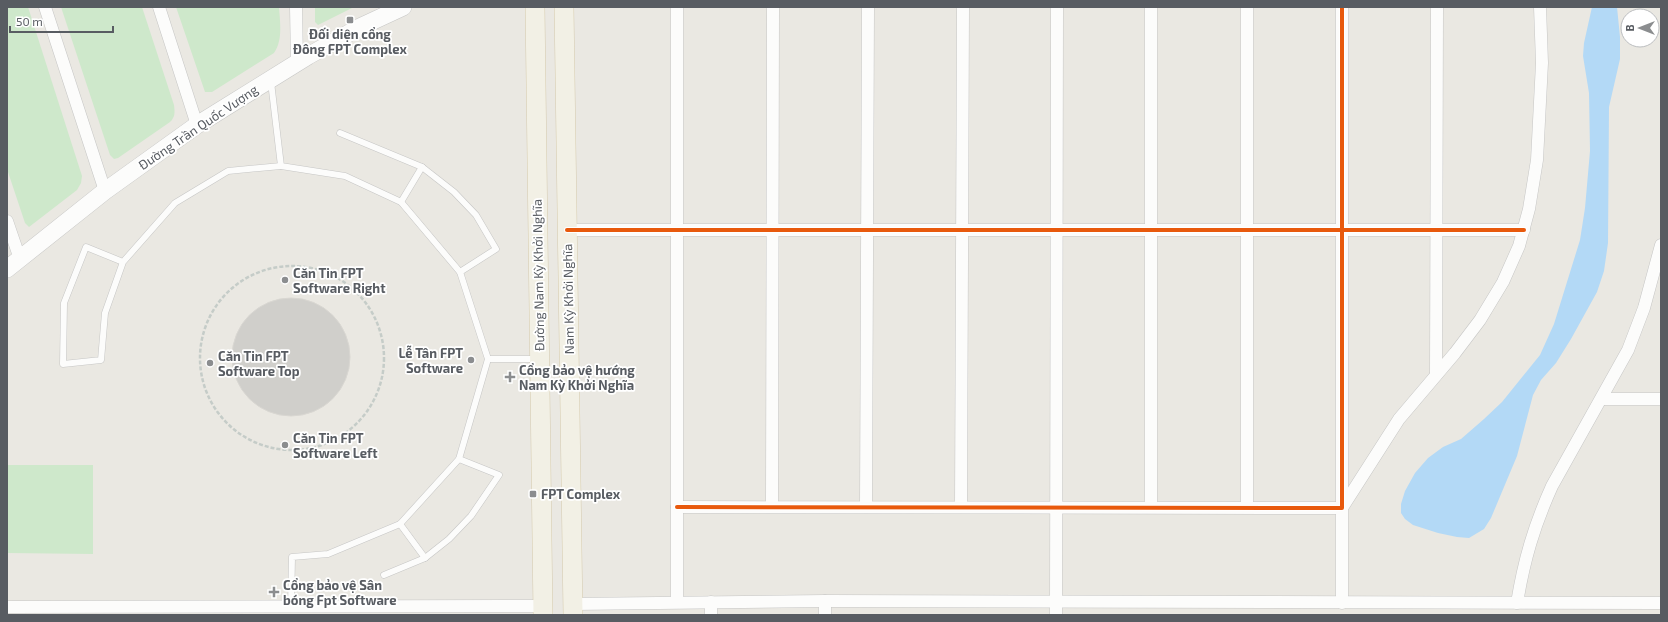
<svg xmlns="http://www.w3.org/2000/svg" width="1668" height="622" viewBox="0 0 1668 622" font-family="'Exo 2',sans-serif">
<rect width="100%" height="100%" fill="#eae8e2"/>
<g fill="#cee8cb">
<polygon points="7,7 28,7 82,176 81,183 77,190 29,227 25,223 7,169"/>
<path d="M61 7H142L174 105C175 113 175 117 170 122L118 158 114 159 110 155Z"/>
<path d="M176 7H279C280 22 283 40 274 53L212 92H205Z"/>
<polygon points="315,7 354,7 318,25 315,22"/>
<polygon points="7,465 93,465 93,554 7,553"/>
</g>
<polygon fill="#b3d9f6" points="1592,7 1617,7 1620,37 1620,59 1609,107 1608,243 1604,271 1597,292 1571,339 1556,363 1541,380 1533,395 1517,456 1491,518 1484,529 1469,538 1457,537 1438,533 1413,525 1405,519 1401,513 1401,504 1405,491 1415,473 1428,458 1443,447 1461,439 1484,419 1502,402 1540,355 1554,324 1580,240 1585,208 1590,151 1589,93 1583,56 1584,43"/>
<circle fill="#d0cfcb" stroke="#d9d7d2" cx="291" cy="357" r="59"/>
<g fill="none" stroke-linecap="round" stroke-linejoin="round">
<defs>
<g id="lane">
<polyline points="271,82 281,166 345,176 401,202 460,272 488,359 459,459 400,524 328,554 292,557 291,607"/>
<polyline points="340,133 422,167 401,202"/>
<polyline points="422,167 454,192 476,215 496,249 460,272"/>
<polyline points="123,262 105,313 101,360 63,364 64,303 86,247 123,262 175,203 228,171 281,166"/>
<polyline points="488,359 538,359"/>
<polyline points="425,558 449,539 471,516 499,475 459,459"/>
<polyline points="384,575 425,558 400,524"/>
</g>
<g id="street">
<polyline points="45,7 105,191"/>
<polyline points="159,7 197,125"/>
<polyline points="296,7 297,62"/>
<polyline points="1151,7 1151,507"/>
<polyline points="7,221 20,259"/>
<polyline points="567,230 1524,230"/>
<polyline points="1436,375 1437,7"/>
<polyline points="1602,399 1661,399"/>
<polyline points="772,506 773,7"/>
<polyline points="677,507 1342,508 1342,7"/>
<polyline points="866,507 868,7"/>
<polyline points="961,507 963,7"/>
<polyline points="1247,507 1247,7"/>
<polyline points="677,602 677,7"/>
<polyline points="1342,603 1342,508 1399,419 1455,353 1480,320 1503,282 1519,246 1529,209 1537,160 1542,63 1540,7"/>
<path d="M1517 603C1524 560 1534 526 1552 486L1628 350 1644 308 1661 245"/>
<polyline points="573,604 825,601 1661,603"/>
<polyline points="7,607 543,606"/>
<polyline points="711,615 711,602"/>
<polyline points="825,615 825,601"/>
<polyline points="1056,615 1057,7"/>
</g>
<polyline id="secondary" points="7,269 105,191 197,125 308,56 360,27 403,7"/>
<g id="primary">
<polyline points="535,7 543,615"/>
<polyline points="564,7 573,615"/>
</g>
</defs>
<use href="#lane" stroke="#c6c6c5" stroke-width="7"/>
<use href="#street" stroke="#c6c6c5" stroke-width="13"/>
<use href="#secondary" stroke="#c7c7c6" stroke-width="18"/>
<use href="#primary" stroke="#d5caad" stroke-width="20"/>
<circle stroke="#c5ccc8" stroke-width="2.5" stroke-dasharray="4 2" stroke-linecap="butt" cx="292" cy="358" r="92"/>
<use href="#lane" stroke="#fcfcfb" stroke-width="6"/>
<use href="#street" stroke="#fcfcfb" stroke-width="12"/>
<use href="#secondary" stroke="#fcfcfb" stroke-width="17"/>
<use href="#primary" stroke="#f2f0e5" stroke-width="19"/>
<defs>
<g id="cycleway">
<polyline points="567,230 1524,230"/>
<polyline points="677,507 1342,508 1342,7"/>
</g>
</defs>
<use href="#cycleway" stroke="#fff" stroke-width="6"/>
<use href="#cycleway" stroke="#e8590c" stroke-width="4"/>
</g>
<g fill="#8b8d8f" stroke="#fff" stroke-width="1.5">
<rect x="346" y="16" width="8" height="8" rx="2"/>
<circle cx="285" cy="280" r="4"/>
<circle cx="471" cy="360" r="4"/>
<circle cx="210" cy="363" r="4"/>
<path d="M508 371h4v4h4v4h-4v4h-4v-4h-4v-4h4z"/>
<circle cx="285" cy="445" r="4"/>
<rect x="529" y="490" width="8" height="8" rx="2"/>
<path d="M272 586h4v4h4v4h-4v4h-4v-4h-4v-4h4z"/>
</g>
<g text-anchor="middle" stroke-width="3.5" stroke-linejoin="round" paint-order="stroke">
<g font-size="13" font-weight="bold" fill="#585c62" stroke="#fff" text-anchor="start">
<text x="350" y="39" text-anchor="middle">Đối diện cổng<tspan x="350" dy="15">Đông FPT Complex</tspan></text>
<text x="293" y="278">Căn Tin FPT<tspan x="293" dy="15">Software Right</tspan></text>
<text x="463" y="358" text-anchor="end">Lễ Tân FPT<tspan x="463" dy="15">Software</tspan></text>
<text x="218" y="361">Căn Tin FPT<tspan x="218" dy="15">Software Top</tspan></text>
<text x="519" y="375">Cổng bảo vệ hướng<tspan x="519" dy="15">Nam Kỳ Khởi Nghĩa</tspan></text>
<text x="293" y="443">Căn Tin FPT<tspan x="293" dy="15">Software Left</tspan></text>
<text x="541" y="499">FPT Complex</text>
<text x="283" y="590">Cổng bảo vệ Sân<tspan x="283" dy="15">bóng Fpt Software</tspan></text>
</g>
<g font-size="13" fill="#585c62" stroke="#fff">
<text transform="translate(198 127) rotate(-34)" y="5">Đường Trần Quốc Vượng</text>
<text transform="translate(538 275) rotate(-91)" y="5">Đường Nam Kỳ Khởi Nghĩa</text>
<text transform="translate(568 299) rotate(-91)" y="5">Nam Kỳ Khởi Nghĩa</text>
</g>
</g>
<rect width="1668" height="622" fill="none" stroke="#585c62" stroke-width="16"/>
<g transform="translate(1640 28) rotate(270)"><circle r="19" fill="#ffffff" stroke="#bcbec0"/>
<path d="M0-3L7 15L0 10L-7 15Z" fill="#8b8d8f"/>
<text y="-6" font-size="11" font-weight="bold" text-anchor="middle" fill="#585c62">B</text>
</g>
<path d="M10 26v6h103v-6" fill="none" stroke="#585c62" stroke-width="2"/>
<text x="16" y="26" font-size="12" fill="#585c62" stroke="#ffffff" stroke-width="3" paint-order="stroke">50 m</text>
</svg>
